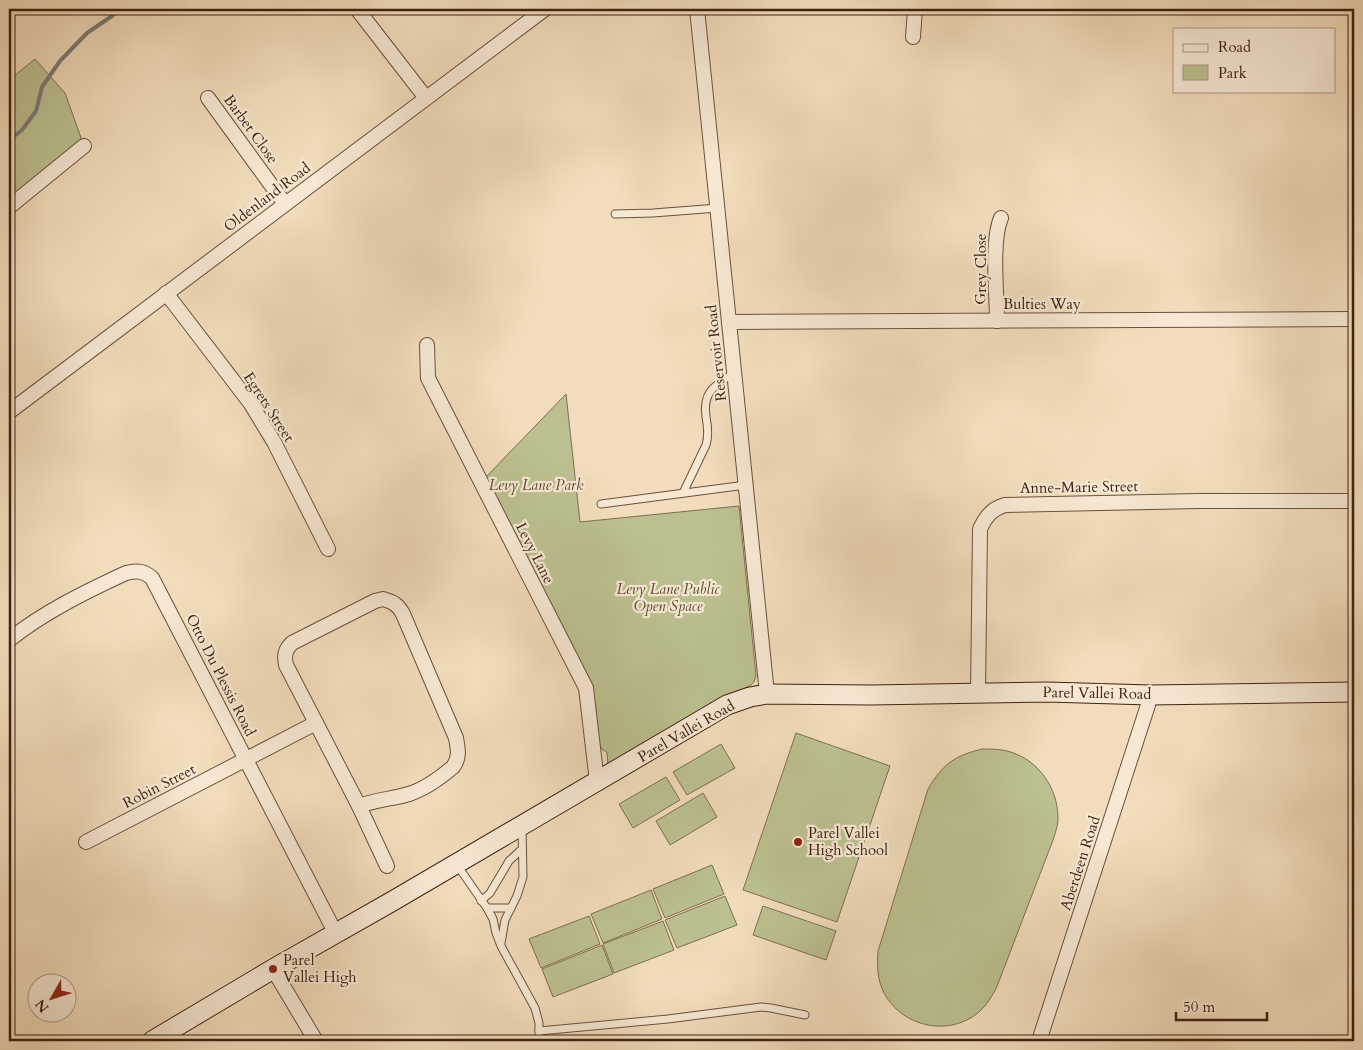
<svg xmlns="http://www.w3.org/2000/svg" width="1363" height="1050" viewBox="0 0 1363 1050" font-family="Cardo,serif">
<rect width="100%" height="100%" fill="#f2dcbb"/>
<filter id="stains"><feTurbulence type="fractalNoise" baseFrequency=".004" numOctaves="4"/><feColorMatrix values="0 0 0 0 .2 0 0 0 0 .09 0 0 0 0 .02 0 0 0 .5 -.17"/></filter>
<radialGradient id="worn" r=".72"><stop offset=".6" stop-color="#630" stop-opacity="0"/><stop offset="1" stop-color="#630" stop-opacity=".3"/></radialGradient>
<g fill="#bcc090" stroke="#7d7050">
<polygon points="35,59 65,93 84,146 9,207 9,80"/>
<polygon points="566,394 580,522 739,506 756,676 754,682 751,685 713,704 608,766 607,752 603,750 597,743 596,708 592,695 593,687 490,493 491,486 486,477"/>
<polygon points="796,733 890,766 837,922 743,890"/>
<polygon points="721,744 735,768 687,795 673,772"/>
<path d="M982 749C993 749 1005 749 1016 754 1043 765 1059 793 1058 821 1057 828 1055 834 1053 840L996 989C991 997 987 1005 980 1011 950 1038 902 1027 884 993 877 979 877 965 878 951L928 789C943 764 954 756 982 749Z"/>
<polygon points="666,777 680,800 633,828 619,804"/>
<polygon points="703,793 717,817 670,845 656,821"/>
<polygon points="712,865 724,894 665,918 653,889"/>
<polygon points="651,890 662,919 603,943 591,914"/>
<polygon points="725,896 737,925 677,948 665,920"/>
<polygon points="763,906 836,931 826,960 753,935"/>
<polygon points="589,916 600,944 541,968 529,939"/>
<polygon points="663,921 674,950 614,973 603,944"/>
<polygon points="602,945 613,974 553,997 542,969"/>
</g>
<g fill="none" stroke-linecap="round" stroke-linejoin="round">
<polyline stroke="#7a7c78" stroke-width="4" points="9,140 22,130 36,111 42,87 60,61 87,33 112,16 119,9"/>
<defs>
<g id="lane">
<polyline points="615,214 653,213 718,208"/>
<path d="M683 493 706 445C709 435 708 427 706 417 702 392 715 385 734 373"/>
<polyline points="601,504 746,485"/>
<polyline points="457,865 487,908 511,908"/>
<polyline points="481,901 490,893 509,861 522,849"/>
<polyline points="487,908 493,919 496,933 501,946 535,1008 539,1023 539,1041"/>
<polyline points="501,943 505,920 517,896 523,877 522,828"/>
<polyline points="539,1031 668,1019 761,1007 771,1008 805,1015"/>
</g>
<g id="street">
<polyline points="357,9 426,98"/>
<polyline points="697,9 767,694"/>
<polyline points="913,37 915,9"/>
<polyline points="208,98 285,204"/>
<polyline points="9,207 84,146"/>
<polyline points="166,293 251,404 274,442 328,549"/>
<path d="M997 321C997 295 991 241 1001 218"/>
<polyline points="729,322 1354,319"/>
<polyline points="427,345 428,378 586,688 597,782"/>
<polyline points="9,412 545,9"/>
<path d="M383 599C394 602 398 605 403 614L456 738C458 749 460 758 453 767 440 778 425 789 409 794 392 799 375 800 359 806L286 665C284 655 285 650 292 643L375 601Z"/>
<path d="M9 640C44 612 85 592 126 573 137 570 144 571 152 578L336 934"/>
<path d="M978 693 980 529C986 516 992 509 1005 505L1199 501H1354"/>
<polyline points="359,806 387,866"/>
<polyline points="86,842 316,723"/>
<polyline points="273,969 316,1041"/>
<polyline points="1039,1041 1148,705 1150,695"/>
</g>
<polyline id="secondary" points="152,1041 273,969 391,902 727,705 750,697 767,694 871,695 1047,692 1150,695 1354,692"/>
</defs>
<use href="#lane" stroke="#6b503c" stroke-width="9"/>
<use href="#street" stroke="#6b503c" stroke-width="16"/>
<use href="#secondary" stroke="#3e2111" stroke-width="21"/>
<use href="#lane" stroke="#f7e8d3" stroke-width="7"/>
<use href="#street" stroke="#f7e8d3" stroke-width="14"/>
<use href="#secondary" stroke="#f7e8d3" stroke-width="19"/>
</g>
<g fill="#8f2418" stroke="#f7e8d3" stroke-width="2">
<circle cx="798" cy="842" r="5"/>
<circle cx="273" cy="969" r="5"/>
</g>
<g text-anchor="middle" stroke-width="4.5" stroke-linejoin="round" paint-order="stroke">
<g font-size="15" fill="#3e2111" stroke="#f7e8d3">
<text transform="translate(251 129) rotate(54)" y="5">Barbet Close</text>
<text transform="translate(267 197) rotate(-37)" y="5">Oldenland Road</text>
<text transform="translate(981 269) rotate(-90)" y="5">Grey Close</text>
<text x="1042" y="309">Bulties Way</text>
<text transform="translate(716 353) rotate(-96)" y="5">Reservoir Road</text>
<text transform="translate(269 407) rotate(57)" y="5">Egrets Street</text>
<text transform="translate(1079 487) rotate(-1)" y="5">Anne-Marie Street</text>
<text transform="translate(535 553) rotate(63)" y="5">Levy Lane</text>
<text transform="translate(221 675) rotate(63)" y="5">Otto Du Plessis Road</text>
<text transform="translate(1097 693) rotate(1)" y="5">Parel Vallei Road</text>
<text transform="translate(686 731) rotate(-30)" y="5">Parel Vallei Road</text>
<text transform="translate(159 786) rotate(-27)" y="5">Robin Street</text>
<text transform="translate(1080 863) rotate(-72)" y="5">Aberdeen Road</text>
</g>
<g font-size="15" font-style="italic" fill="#5e4931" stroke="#f7e8d3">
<text x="536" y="490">Levy Lane Park</text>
<text x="668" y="594">Levy Lane Public<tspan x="668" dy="17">Open Space</tspan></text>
</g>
<g font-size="15" fill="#3e2111" stroke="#f7e8d3" text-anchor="start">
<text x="808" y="838">Parel Vallei<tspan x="808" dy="17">High School</tspan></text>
<text x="283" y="965">Parel<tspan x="283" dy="17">Vallei High</tspan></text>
</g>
</g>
<rect width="1363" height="1050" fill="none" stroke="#f2dcbb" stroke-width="30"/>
<rect x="10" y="10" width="1343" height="1030" fill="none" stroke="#3e2111" stroke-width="2.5"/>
<rect x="15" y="15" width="1333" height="1020" fill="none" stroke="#3e2111"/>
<rect x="1173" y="28" width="162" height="65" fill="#f7e8d3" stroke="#ad9885"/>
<rect x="1183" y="44" width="25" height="8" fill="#f7e8d3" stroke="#ad9885"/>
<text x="1218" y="52" font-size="15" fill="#3e2111">Road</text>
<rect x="1183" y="65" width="25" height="15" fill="#bcc090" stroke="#ad9885"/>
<text x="1218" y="78" font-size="15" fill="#3e2111">Park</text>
<g transform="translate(52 998) rotate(231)"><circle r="24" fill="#f7e8d3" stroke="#ad9885"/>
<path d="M0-4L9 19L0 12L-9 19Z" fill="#8f2418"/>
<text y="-8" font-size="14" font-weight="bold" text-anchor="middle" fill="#3e2111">N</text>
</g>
<path d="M1176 1012v8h91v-8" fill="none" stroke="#3e2111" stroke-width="2.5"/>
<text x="1183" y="1012" font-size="15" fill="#3e2111" stroke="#f7e8d3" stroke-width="4" paint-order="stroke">50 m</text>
<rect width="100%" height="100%" filter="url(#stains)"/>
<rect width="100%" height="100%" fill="url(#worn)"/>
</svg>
